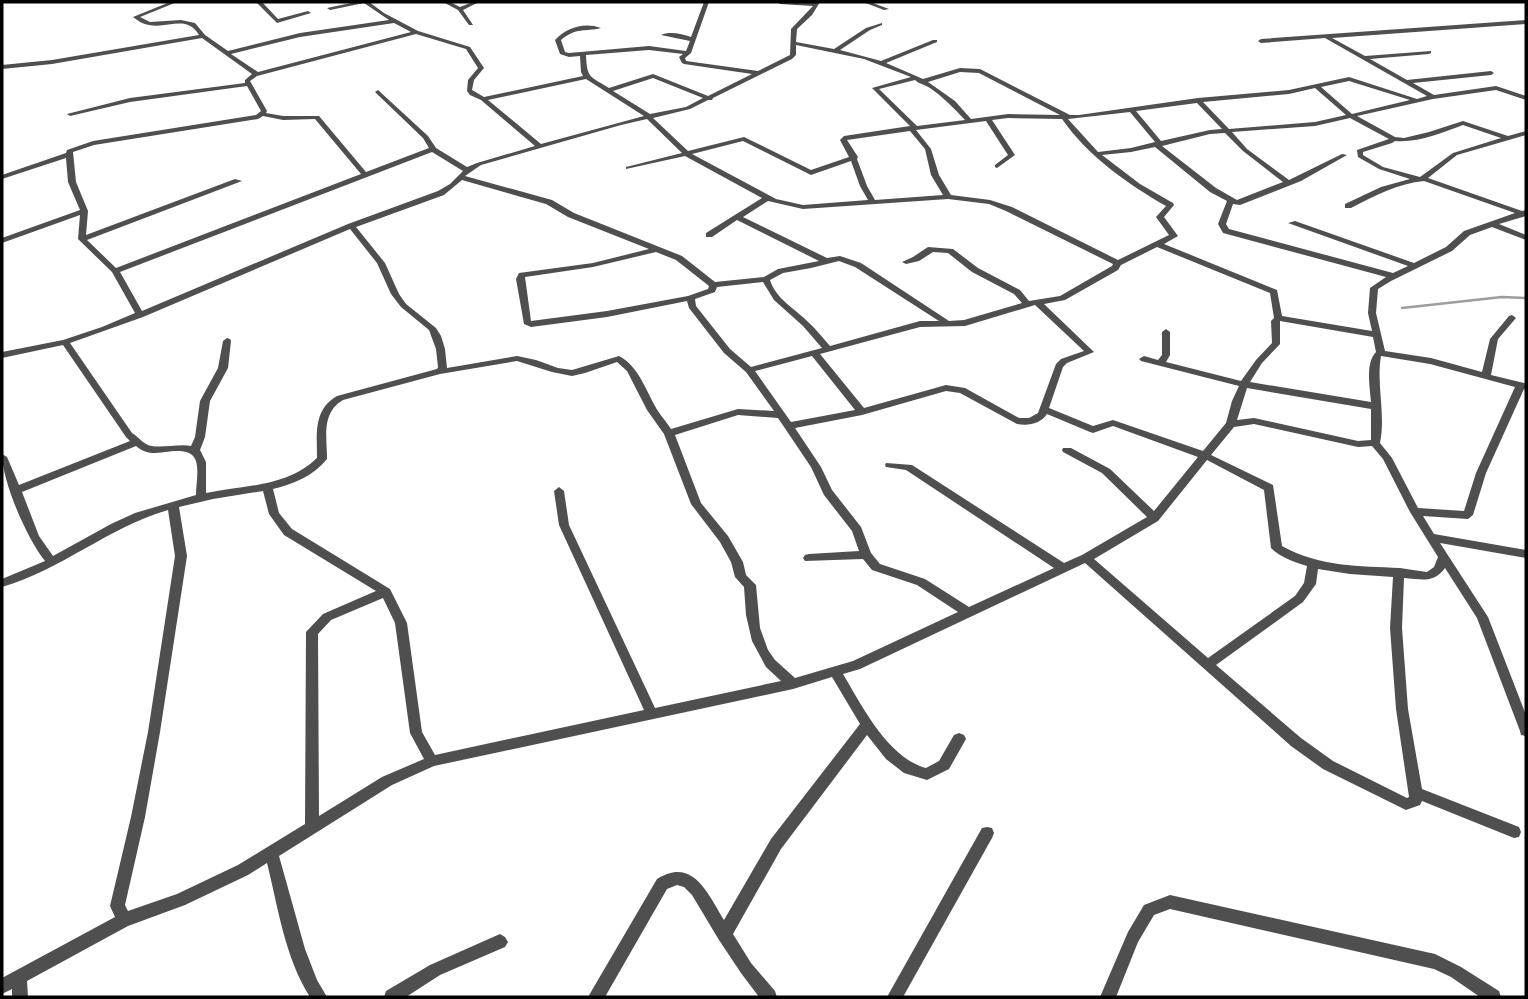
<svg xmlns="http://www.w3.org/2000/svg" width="1528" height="999" viewBox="0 0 1528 999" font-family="Rubik,sans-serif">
<rect width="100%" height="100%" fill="#fff"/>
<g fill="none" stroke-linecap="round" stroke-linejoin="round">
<polyline stroke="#9d9d9d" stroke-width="2.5" points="1402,308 1502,297 1526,298"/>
<g fill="#4f4f4f" fill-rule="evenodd">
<path d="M170 2H177L140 17 150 22 181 20 195 23 205 35 228 51 300 33 389 20 364 3 330 10 327 8 356 2H369L384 13 418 31 470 47 484 68 474 80 472 90 484 97 583 76 581 72 580 56 569 57 560 54 555 40C567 27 585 22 601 28 585 32 576 27 561 40L565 52 569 53 649 46 686 51 690 41 661 35C670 31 682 34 691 37L704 2H709L691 53 685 58 686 61 758 71 790 55 791 29 813 6 780 4 778 2 815 3 820 2 812 15 797 29 796 42 834 49 866 28 882 23V25L870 30 840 50 881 61 933 40H937V42L886 63 923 79 960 68 980 69 1070 115H1079L1198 98 1289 90 1349 77 1417 99 1427 96 1325 38 1261 43 1258 41 1261 39 1526 20V24L1332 38 1365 56 1431 51V53L1429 54 1370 59 1407 80 1491 71 1494 73 1491 75 1413 83 1434 95 1496 86 1526 96V100L1496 90 1433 99 1357 116 1395 137 1404 138 1429 132 1463 121 1508 136 1526 131V135L1457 155 1428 178 1522 211 1526 210V216L1499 224 1526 235V240L1492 227 1470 235 1452 251 1391 281 1378 289 1376 313 1385 351 1431 358 1482 372 1490 339 1509 316 1512 315 1516 318 1498 339 1491 375 1524 383 1526 384V390L1524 389 1486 473 1473 515 1468 519 1423 516 1434 534 1526 550V558L1440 543 1488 617 1526 715V736L1521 735 1520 731 1477 618 1445 568C1433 584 1422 579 1404 578L1402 628 1408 709 1422 789 1519 827 1521 832 1519 837 1514 838 1422 801 1420 805 1406 810 1323 769 1291 746 1085 563 860 669 843 674C862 706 888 758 926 768L939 761 954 735 959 733 964 735 966 739 949 769 927 780 904 773 886 759 867 735 781 849 733 934 751 963 775 991 777 997H759L741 973 719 940 692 895 684 887 677 885 667 889 605 997H588L657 879C693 856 708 894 724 920L771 839 860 724 832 677 793 689 434 766 392 785 279 856 305 949 317 980 327 997H310C285 958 278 907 267 863L248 875 185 905 128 926 27 981 28 997H12V989L2 994V978L115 917 110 906 131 817 148 732 175 556 168 510C109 527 61 570 2 587V579L45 561C27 539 2 481 2 454L7 457 19 485 130 441 126 437 63 345 2 358V352L63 340 102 327 135 313 112 272 78 239 80 215 2 243V238L80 210 68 182 66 158 2 179V175L66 153 67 150 93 141 256 115 261 111 247 86 130 102 70 116 67 114 130 98 245 83V80L252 74 202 38 52 64 2 69V65L52 60 199 35C186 14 169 29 149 25 143 24 138 21 133 17ZM394 23 411 32 258 72 231 54 300 37ZM416 34 466 49 478 68 468 80 467 91 470 95 481 100 535 146 477 163 467 167 436 148 428 136 378 90 375 92 376 93 423 138 429 148 366 172 319 116H283L266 113 267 111 250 81 257 76ZM796 45 864 59 911 77 872 88 910 126 844 136 840 140 849 157 811 170 744 137 688 151 653 118 690 109 708 100H712L713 98 792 59 796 55ZM649 50 683 54 679 57 682 63 684 64 752 74 708 96 653 74 609 88C590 76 587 79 586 55ZM960 72 979 73 1060 115 1008 114 971 119 955 101 928 82ZM653 78 703 98 686 107 650 114 613 91ZM586 79 644 116 541 144 488 100ZM915 80C919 84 924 84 930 88 943 97 954 108 965 120L917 126 879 89ZM1349 81 1410 100 1352 114 1321 87ZM1315 88 1346 115 1315 122 1229 129 1203 102 1289 94ZM1197 103 1222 129 1210 130 1161 141 1136 111ZM1130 112 1155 142 1131 148 1098 152 1068 119ZM263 116 283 120 315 119 361 174 116 268 87 240 242 181 235 179 86 235 88 211 76 182 73 152 94 145 258 119ZM1008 118 1062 119C1088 156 1126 183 1166 206L1156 217 1169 235 1118 260 1012 207 990 200 951 195 939 175 931 149 916 130 986 121 1008 155 995 165V167L997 168 1015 155 992 120ZM1350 118 1389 139 1357 150 1358 157 1379 169 1410 179 1381 187 1345 204V208H1351C1374 196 1399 183 1424 181L1515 213 1464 231 1446 247 1414 263 1295 221 1288 223 1408 266 1393 273 1229 229 1226 224 1233 204 1240 205 1301 181 1347 155 1342 154 1289 180 1247 149 1232 132 1315 126ZM647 119 682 153 626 167V169L685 156 762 198 706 233V237H712L737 220 819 261 778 269 764 277 715 282 682 256 574 213 552 200 465 176 481 165 621 125ZM1463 125 1501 138 1453 153 1420 177 1383 167 1363 155V152L1392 143 1395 141C1418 143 1442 133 1463 125ZM910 131 925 149 931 175 943 195 875 200 867 186 857 159 858 157 847 140ZM1225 133 1243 151 1283 182 1237 200 1216 188 1162 146 1210 134ZM743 141 811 175 851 161 860 186 868 200 803 205 776 199 692 154ZM1155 147 1210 192 1227 201 1218 224 1223 233 1386 277 1370 288 1368 313 1372 331 1282 316 1277 290 1164 244 1178 236 1164 217 1174 205 1173 203 1140 184 1102 155 1131 152ZM432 152 463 171 450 184 438 191 348 224 142 311 120 272ZM462 180 546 204 568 217 649 249 593 263 519 273 516 279 524 324 531 327 607 317 687 301 689 308 724 353 746 372 774 411 738 409 671 429C666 421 659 414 655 406 645 388 638 366 619 356L572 370 558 368 536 360 517 356 447 368 445 349 441 336 436 328 406 304 399 294 385 263 356 227 444 195ZM948 199 989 204 1006 211 1113 264 1112 266 1060 296 1029 301 1020 290 978 268 953 249 928 247 913 257 902 262 906 264 919 261 933 252 948 253 972 272 1014 294 1022 303 964 320 949 321 861 263 840 256 827 258 743 217 768 201 803 209ZM350 229 377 263 391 294 401 307 429 330 436 349 438 367 437 369 337 396C313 410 317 434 317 458 287 487 245 485 206 493V462L200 450 205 437 210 401 228 368 231 341 230 339 227 338 223 341 218 368 200 401 195 437 191 446C178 443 156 450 146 444 141 441 137 436 132 433L70 343 143 317ZM1157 247 1270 293 1274 318 1271 321 1272 343 1256 360 1241 381 1166 362 1170 355V332L1166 329 1162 332V355L1158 360 1144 356 1139 359 1141 361 1239 386 1232 401 1226 423 1203 451 1113 420 1093 426 1049 408 1063 367 1067 363 1094 352 1044 304 1065 300 1118 270 1121 265ZM656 252 676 260 709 286 708 289 688 296 607 311 531 321 525 277 593 267ZM839 261 855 267 939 321H920L830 346C822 337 815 328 807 321 794 308 776 299 770 280L783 273 811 268ZM763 282 774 300 803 326 822 348 751 367 730 349 696 306 695 299 715 292 717 287ZM1035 305 1084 351 1061 359 1056 364 1038 413 1029 418H1019L965 388 946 385 864 408 820 354 920 327 965 326ZM1280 321 1373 337 1376 352C1365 363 1370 388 1371 402L1250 382 1262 363 1280 344ZM812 356 855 410 791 422 755 371ZM1381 356 1430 364 1515 387 1476 473 1464 511 1418 508 1392 458 1380 443C1386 414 1376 385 1381 356ZM517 361 552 372 572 376 585 373 617 362 627 371 647 410 664 434 691 504 720 542 731 562 735 577 744 587 746 615 752 641 766 667 781 681 655 708 569 525 564 491 559 487 554 491 559 525 644 710 435 755 422 732 407 623 390 589 292 529 279 513 273 489C294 484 313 476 327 459 327 437 321 413 343 400L440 374ZM1247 388 1371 409V440L1358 441 1254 418 1237 420ZM946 391 960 393 1017 424C1029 426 1040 424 1047 414L1090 432 1093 433 1113 426 1198 457 1154 511 1110 469 1071 448H1063L1062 450 1063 452 1102 473 1147 517 1082 555 1064 563 912 465 886 463 885 465 886 467 906 470 1054 568 969 607 925 579 880 564 871 553 861 527 832 490 821 467 795 428 862 415ZM738 415 778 418 811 467 824 495 852 531 859 551 809 554 805 555 803 558 805 561 863 559 872 570 917 585 958 612 853 661 795 678 775 660 768 650 760 628 756 585 746 575 743 562 728 536 701 503 675 435ZM1254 424 1358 447 1372 446 1383 459 1410 512 1438 557 1434 567 1427 572C1418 571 1408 569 1400 568 1359 566 1320 567 1282 546L1273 485 1211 455 1234 427ZM136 446C141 450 145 452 151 453 164 454 190 444 196 461 199 472 196 484 196 495L135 513 111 524 53 556 39 536 22 492ZM1207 460 1264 490 1271 548C1281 558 1295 562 1307 566L1304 583 1295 596 1208 658 1094 559 1158 521ZM263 491 269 514 284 535 376 591 323 614 306 632 305 824 238 865 177 894 128 911 125 905 145 817 160 732 187 556 179 507 213 499ZM1318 569 1350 574 1393 577 1390 628 1396 709 1409 797 1407 798 1333 761 1301 738 1216 665 1303 602 1316 584ZM383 598 395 623 410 733 424 759 382 777 319 816 318 634 331 620Z"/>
<polygon points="256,2 262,2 278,19 308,11 311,13 277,23"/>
<polygon points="443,2 450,2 460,7 473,2 479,2 463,10 473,25 469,25 458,10"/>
<polygon points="863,2 870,2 889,9 884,10"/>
<polygon points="987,827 992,828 994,833 992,838 903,997 887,997 982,828"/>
<polygon points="1170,895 1435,954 1461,967 1499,991 1501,997 1480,997 1451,977 1434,969 1170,909 1154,915 1138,942 1116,997 1100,997 1128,932 1144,905"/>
<polygon points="500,934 505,937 508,942 505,947 440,975 406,997 384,997 386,991 430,965"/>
</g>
</g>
<rect width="1528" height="999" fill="none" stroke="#000000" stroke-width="7"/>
</svg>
